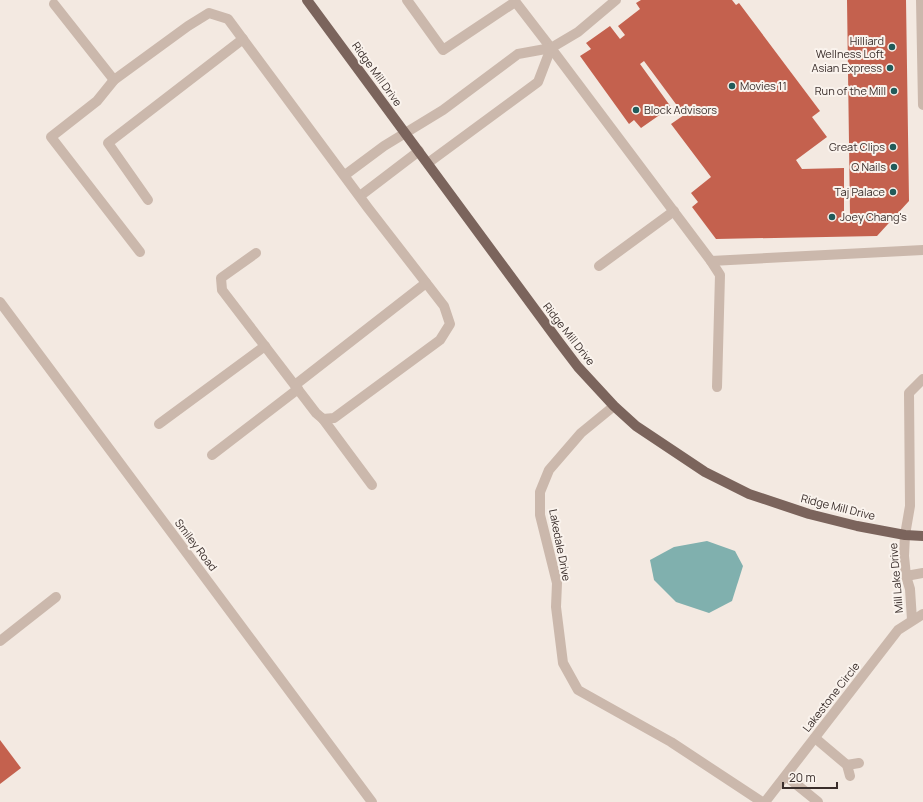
<svg xmlns="http://www.w3.org/2000/svg" width="923" height="802" viewBox="0 0 923 802" font-family="Manrope,sans-serif">
<rect width="100%" height="100%" fill="#f3e9e1"/>
<polygon fill="#80b0ae" points="707,541 735,551 743,566 732,601 709,613 676,602 654,580 650,560 674,547"/>
<g fill="#c4614e">
<polygon points="641,0 732,0 736,5 739,3 820,111 812,117 827,137 796,160 802,169 844,168 844,215 850,215 847,0 906,0 909,201 877,236 716,239 692,207 698,202 691,193 711,177 671,124 684,115 644,61 640,64 671,107 641,128 634,120 629,124 580,56 591,49 586,43 610,26 620,39 625,35 618,26 640,9 636,3"/>
<polygon points="0,740 21,768 0,784"/>
</g>
<g fill="none" stroke-linecap="round" stroke-linejoin="round">
<g stroke="#cbb8ac" stroke-width="10">
<polyline points="407,0 443,50 515,2"/>
<polyline points="514,0 551,48 711,261 923,250"/>
<polyline points="921,0 923,105"/>
<polyline points="54,4 114,80"/>
<polyline points="428,163 538,82 551,48"/>
<polyline points="345,175 384,146 443,110 518,54 551,48 578,32 616,0"/>
<polyline points="360,196 419,151"/>
<polyline points="148,200 108,143 243,39"/>
<polyline points="140,252 51,137 97,101 114,80 188,26 209,13 228,19 368,208 444,306 450,324 440,340 334,418 323,419 316,413 222,290 221,278 256,253"/>
<polyline points="711,261 720,275 717,387"/>
<polyline points="599,266 674,211"/>
<polyline points="0,302 372,802"/>
<polyline points="295,385 426,283"/>
<polyline points="614,406 581,433 549,470 540,492 540,515 557,583 556,607 563,663 578,690 671,742 762,802"/>
<polyline points="323,419 372,485"/>
<polyline points="159,424 265,346"/>
<polyline points="212,455 298,389"/>
<polyline points="906,576 923,573"/>
<polyline points="912,620 910,589 906,576 904,556 905,535 910,506 909,393 923,379"/>
<polyline points="0,641 56,597"/>
<polyline points="815,738 847,765 850,776"/>
<polyline points="847,765 859,763"/>
<polyline points="786,776 818,802"/>
<polyline points="765,802 898,630 923,614"/>
</g>
<polyline stroke="#7b645c" stroke-width="10" points="307,0 559,342 578,367 614,406 636,426 705,472 749,494 809,514 857,526 905,535 923,536"/>
</g>
<g fill="#215b5a" stroke="#faf3ed" stroke-width="1.5">
<circle cx="892" cy="47" r="4"/>
<circle cx="890" cy="68" r="4"/>
<circle cx="732" cy="86" r="4"/>
<circle cx="894" cy="91" r="4"/>
<circle cx="636" cy="110" r="4"/>
<circle cx="893" cy="147" r="4"/>
<circle cx="894" cy="167" r="4"/>
<circle cx="893" cy="192" r="4"/>
<circle cx="832" cy="217" r="4"/>
</g>
<g text-anchor="middle" stroke-width="4" stroke-linejoin="round" paint-order="stroke">
<g font-size="11" fill="#3a2e2b" stroke="#faf3ed" text-anchor="end">
<text x="884" y="45">Hilliard<tspan x="884" dy="13">Wellness Loft</tspan></text>
<text x="882" y="72">Asian Express</text>
<text x="740" y="90" text-anchor="start">Movies 11</text>
<text x="886" y="95">Run of the Mill</text>
<text x="644" y="114" text-anchor="start">Block Advisors</text>
<text x="885" y="151">Great Clips</text>
<text x="886" y="171">Q Nails</text>
<text x="885" y="196">Taj Palace</text>
<text x="840" y="221" text-anchor="start">Joey Chang's</text>
</g>
<g font-size="11" fill="#3a2e2b" stroke="#faf3ed">
<text transform="translate(377 74) rotate(54)" y="4">Ridge Mill Drive</text>
<text transform="translate(569 334) rotate(52)" y="4">Ridge Mill Drive</text>
<text transform="translate(838 507) rotate(14)" y="4">Ridge Mill Drive</text>
<text transform="translate(196 545) rotate(53)" y="4">Smiley Road</text>
<text transform="translate(560 545) rotate(79)" y="4">Lakedale Drive</text>
<text transform="translate(896 578) rotate(-95)" y="4">Mill Lake Drive</text>
<text transform="translate(831 697) rotate(-52)" y="4">Lakestone Circle</text>
</g>
</g>
<path d="M783 782v6h54v-6" fill="none" stroke="#3a2e2b" stroke-width="2"/>
<text x="789" y="782" font-size="12" fill="#3a2e2b" stroke="#faf3ed" stroke-width="3" paint-order="stroke">20 m</text>
</svg>
